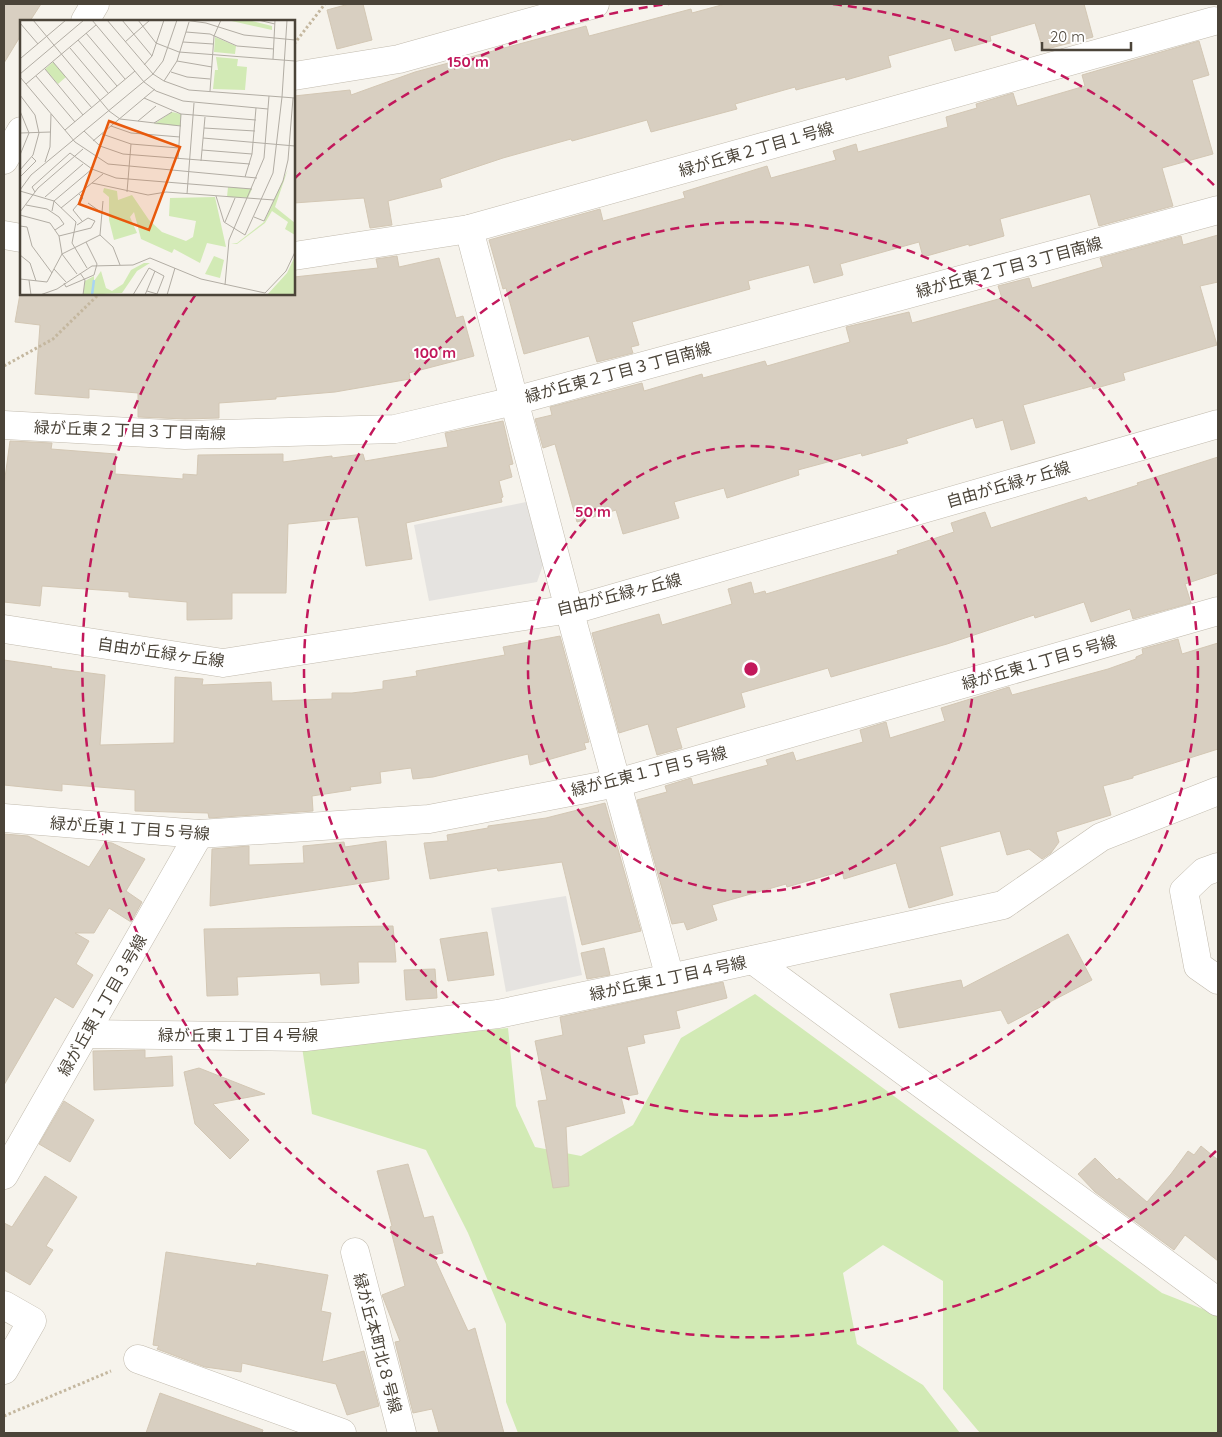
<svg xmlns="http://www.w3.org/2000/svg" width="1222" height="1437" viewBox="0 0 1222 1437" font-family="Quicksand,'Noto Sans JP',sans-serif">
<rect width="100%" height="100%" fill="#f6f3ec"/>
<polygon fill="#d2eab5" points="755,994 1162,1293 1218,1315 1218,1433 980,1433 943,1389 943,1281 883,1245 843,1273 857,1344 923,1385 960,1433 518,1433 506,1402 506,1324 468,1233 426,1150 312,1114 302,1047 508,1028 516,1106 535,1147 581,1156 633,1125 681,1038"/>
<g fill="#e5e3e0">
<polygon points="526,502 543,565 537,582 429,601 414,525"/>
<polygon points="566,896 582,975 506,992 491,908"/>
</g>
<g fill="#d8cfc1" stroke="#d3c7b4">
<polygon points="4,4 41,4 30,21 21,21 21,35 4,63"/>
<polygon points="349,4 363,4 372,40 337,49 327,10"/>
<polygon points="725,4 1084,4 1093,37 1043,50 1035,23 990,36 991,41 955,51 951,38 888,56 891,67 846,80 845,77 796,90 795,87 735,104 737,109 651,132 647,120 572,141 571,139 503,158 440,179 442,187 388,201 392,225 370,228 364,198 294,203 294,96 350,90 351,95 415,72 586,26 589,36 691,9 692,13"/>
<polygon points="1199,41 1209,75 1192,80 1213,154 1162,168 1173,206 1099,226 1090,194 1000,219 1004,236 969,246 969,244 923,257 919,242 840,264 843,275 814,283 809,265 748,281 750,289 632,322 639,345 631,347 633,353 597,362 589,336 524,354 506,288 503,289 489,240 600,209 603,221 685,198 683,192 767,166 771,178 836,160 833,151 856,144 858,152 948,127 946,117 977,108 976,104 1013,93 1017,106 1085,86 1082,75"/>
<polygon points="1218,235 1218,282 1200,286 1217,345 1123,373 1125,380 1093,389 1092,386 1023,405 1035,443 1011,450 1003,420 976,428 973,418 906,439 908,443 862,456 861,453 798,470 799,475 727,498 724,488 674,502 679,518 623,534 616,510 577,522 555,444 543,448 535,419 552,415 550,407 642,383 644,391 702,374 703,378 765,361 767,366 850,342 846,327 909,312 912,323 1002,298 998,286 1029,278 1032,288 1103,267 1100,258 1181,236 1183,245"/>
<polygon points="397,256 399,267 439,258 456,318 463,316 474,356 409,373 410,379 335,392 276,397 276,399 219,403 219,418 185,419 138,417 138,393 89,389 89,398 35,394 40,325 15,322 20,294 294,294 294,277 378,268 376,259"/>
<polygon points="503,421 513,464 509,465 512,477 499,481 503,497 501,498 502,502 406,523 412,559 366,566 358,517 288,524 286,593 232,593 232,619 187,620 187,602 129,597 129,592 42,586 40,606 4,602 4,485 10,441 52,443 51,449 116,454 115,474 183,479 183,474 197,475 198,455 283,454 283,462 332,456 332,458 363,454 365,461 448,447 445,433"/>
<polygon points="1218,457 1218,573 1185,584 1191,603 1133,619 1130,609 1091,622 1084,602 1035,618 1034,615 947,644 831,677 828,668 741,693 745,707 676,728 682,748 657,755 648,724 619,733 592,633 659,614 662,625 732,604 728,589 751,582 754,594 765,591 766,594 898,554 897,551 954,532 951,523 985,512 991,528 1086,497 1088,501 1138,485 1137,483"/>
<polygon points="560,636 589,742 584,743 586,749 530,765 528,754 433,777 413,779 411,768 380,772 381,783 350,787 351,790 312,796 313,811 209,818 208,813 135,811 135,790 62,784 62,791 4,785 4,660 52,667 51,668 105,675 100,745 174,743 175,677 203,679 202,685 271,682 272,701 332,699 332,693 352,693 383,689 383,681 417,676 416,671 505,655 503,647"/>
<polygon points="1178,639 1182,654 1218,643 1218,749 1133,776 1133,778 1103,786 1111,815 1056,832 1059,842 1051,853 1042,859 1029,849 1007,855 1000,831 940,847 953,895 909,908 896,863 844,879 842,871 787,887 786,884 712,905 717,920 687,930 684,922 672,924 637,800 667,792 665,786 691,778 693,785 768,765 766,760 793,752 796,761 863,742 860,730 886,722 890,738 945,721 941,708 1009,687 1012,695 1108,669 1136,659 1136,657 1143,654 1142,649"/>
<polygon points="605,803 641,931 582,945 562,862 498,871 497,868 430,879 424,843 448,841 447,835 488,828 488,826 546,818"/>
<polygon points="4,834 28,836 89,867 105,842 112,843 145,859 126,891 142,902 131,922 109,908 94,933 75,933 89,941 76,964 93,975 73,1008 55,997 4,1085"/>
<polygon points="386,841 389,879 210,906 212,849 249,846 249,865 304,863 303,846 344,842 345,847"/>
<polygon points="393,926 396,962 358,962 359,983 321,985 320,973 237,977 238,995 207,996 204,929"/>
<polygon points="487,932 494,975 448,981 440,939"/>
<polygon points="1068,934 1092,980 1008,1024 1001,1010 899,1028 890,994 961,980 963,988"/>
<polygon points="604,948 610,975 587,979 581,953"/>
<polygon points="435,969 437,998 406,1000 404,970"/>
<polygon points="723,982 727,998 676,1011 680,1028 643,1035 645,1043 627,1047 638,1094 621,1097 625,1113 566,1127 569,1186 553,1188 538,1101 547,1100 535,1041 563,1035 560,1017"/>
<polygon points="145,1050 145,1058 172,1056 173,1086 94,1090 93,1051"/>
<polygon points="199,1068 265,1094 213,1104 249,1140 230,1159 195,1124 184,1072"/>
<polygon points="64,1101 94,1120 70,1162 39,1144"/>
<polygon points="1201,1146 1218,1160 1218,1261 1185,1235 1174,1250 1095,1192 1078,1174 1095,1158 1117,1180 1119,1178 1147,1202 1171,1174 1188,1151 1194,1155"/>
<polygon points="408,1164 424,1218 433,1216 443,1253 433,1255 468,1331 475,1328 504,1433 439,1433 432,1409 413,1413 395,1342 400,1341 382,1295 405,1286 390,1227 392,1226 377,1171"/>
<polygon points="45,1176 77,1197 46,1246 53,1250 30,1285 4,1270 4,1223 12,1227"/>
<polygon points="166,1252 256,1266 257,1263 328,1275 321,1311 331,1313 322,1362 364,1351 379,1406 347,1415 336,1384 242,1363 241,1372 205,1367 157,1349 159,1346 153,1345"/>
<polygon points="160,1393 263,1430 262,1433 146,1433"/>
</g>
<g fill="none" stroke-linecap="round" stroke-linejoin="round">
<defs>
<g id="minor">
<polyline points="85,21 95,4"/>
<polyline points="294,76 399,59 595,4"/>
<polyline points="4,160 21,131"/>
<polyline points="469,229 569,609 670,978"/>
<polyline points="4,235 21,238"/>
<polyline points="294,256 469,229 1214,21"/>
<polyline points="4,425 185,435 395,429 514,401 1218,210"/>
<polyline points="4,629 223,663 583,607 1218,424"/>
<polyline points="4,818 199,834 429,819 617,783 1218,611"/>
<polyline points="1218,867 1204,872 1184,891 1198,966 1218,980"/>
<polyline points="753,960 1218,1302"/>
<polyline points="85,1034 305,1037 498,1014 670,978 1003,905 1101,837 1218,791"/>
<polyline points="4,1175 199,834"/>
<polyline points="355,1252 402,1433"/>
<polyline points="4,1305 32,1321 4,1370"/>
<polyline points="138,1359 342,1433"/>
</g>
</defs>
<use href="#minor" stroke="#c2bbae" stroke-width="29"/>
<g stroke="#c4b79f" stroke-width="3" stroke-dasharray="2.5 2.5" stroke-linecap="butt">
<polyline points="294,44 325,4"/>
<polyline points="4,366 53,339 99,294"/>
<polyline points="4,1416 111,1371"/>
</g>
<use href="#minor" stroke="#fff" stroke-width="28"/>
</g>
<g fill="none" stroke="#c2185b" stroke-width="2.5" stroke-dasharray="9 6">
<circle cx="751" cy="669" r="223"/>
<circle cx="751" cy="669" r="447"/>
<path d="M1216 1151A670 670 0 0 1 196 294M294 179A670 670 0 0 1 669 4M833 4A670 670 0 0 1 1216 187"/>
</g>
<g text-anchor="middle" stroke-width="4" stroke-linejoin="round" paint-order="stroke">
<g font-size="16" fill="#4b4439" stroke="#fff">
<text transform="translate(756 149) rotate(-16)" y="6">緑が丘東２丁目１号線</text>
<text transform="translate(1009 267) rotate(-15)" y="6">緑が丘東２丁目３丁目南線</text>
<text transform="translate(618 372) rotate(-15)" y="6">緑が丘東２丁目３丁目南線</text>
<text transform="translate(130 430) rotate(2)" y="6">緑が丘東２丁目３丁目南線</text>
<text transform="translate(1008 484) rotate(-16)" y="6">自由が丘緑ヶ丘線</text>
<text transform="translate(619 594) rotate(-14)" y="6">自由が丘緑ヶ丘線</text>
<text transform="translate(161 652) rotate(8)" y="6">自由が丘緑ヶ丘線</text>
<text transform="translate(1039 662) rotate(-16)" y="6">緑が丘東１丁目５号線</text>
<text transform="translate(649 771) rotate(-14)" y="6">緑が丘東１丁目５号線</text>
<text transform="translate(130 828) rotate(4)" y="6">緑が丘東１丁目５号線</text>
<text transform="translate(668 978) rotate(-12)" y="6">緑が丘東１丁目４号線</text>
<text transform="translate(102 1005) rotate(-60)" y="6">緑が丘東１丁目３号線</text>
<text x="238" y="1041">緑が丘東１丁目４号線</text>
<text transform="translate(378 1343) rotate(75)" y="6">緑が丘本町北８号線</text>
</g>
</g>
<g transform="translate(20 20)">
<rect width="275" height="275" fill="#f6f3ec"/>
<path d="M207 0H228L252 6V10ZM195 17 216 26 215 34 194 32ZM196 37 218 39 217 46 227 47 225 70 193 69 195 50H198ZM33 42 46 57 38 64 25 49ZM152 92 161 94V106L134 104ZM268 149 255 187 275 203V215L265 209 268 202 252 191 245 203 217 224 211 223H217L244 202ZM208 167 232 169 228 178 207 177ZM84 168 97 171 98 180 112 175 129 200 142 212 166 221 173 217 176 201 149 196 150 178 195 177 206 227 187 223 180 243 154 229 152 233 121 219 114 192 110 197 117 213 94 220 89 200V177L83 172ZM194 236 204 240 200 258 185 254ZM275 236V275H247L267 253ZM124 243H130L117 251 102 273 63 275 65 261 74 256V261L81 251 86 268 92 271 103 264 111 250Z" fill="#d2eab5"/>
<path fill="none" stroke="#a9d4f2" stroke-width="2.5" d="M72 275 74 260"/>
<path fill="none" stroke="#b2ada4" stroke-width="1" d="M13 0 89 91 100 99 161 106M72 0 124 62 136 71 163 81 248 89M87 0 133 54 144 61 169 70 249 76M102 0 132 36M118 0 136 23 159 32 275 41M164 0 186 3 224 15 275 20M238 0 255 4M0 3 18 24M166 12 190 14 217 26 254 29M66 13 105 59M58 20 97 66M105 22 130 0M163 22 193 24M50 28 88 73M1 38 46 0M253 39 255 0M157 41 192 47M33 42 72 88M124 45 132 36 144 0M25 49 63 95M151 52 167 57 190 59M0 54 64 0M16 56 55 102M0 57 55 122 88 144 237 158M144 61 157 41 169 2M6 64 76 5M190 71 194 16 201 0M0 75 15 95 19 113 13 135 0 150M124 78 161 94 236 100M0 91 9 113 0 135M118 101 136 86M134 103 152 92M91 106 111 113 160 117M184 108 235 111M45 110 115 51M64 111 80 126 103 134 230 144M0 113 31 112M82 114 111 124 159 128M183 118 275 126M73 121 135 69M182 130 232 134M158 139 161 94M181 141 185 97M25 142 30 127 31 94M1 156 16 141 12 137M225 157 232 134 236 88M72 163 128 175 146 172 254 180M0 170 11 155 133 54 143 41 157 0M0 171 34 181 56 202 52 223 67 248M15 172 12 167 50 133 72 149 96 158 232 169M107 172 111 124M59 174 63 178 53 190 62 201M167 174 174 83M196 176 204 202 225 215 253 153 262 77 275 78M25 177 63 144M68 183 82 193M6 185 27 189 39 197 44 204 35 210M41 188 83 154M32 191 34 181 72 149M0 192 18 168 63 129M0 195 30 203 39 216 42 234 57 254M234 197 244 201 263 161 268 140 273 78M205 202 215 178M0 206 7 207 12 226 32 253M80 215 83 181M39 216 71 208 75 201 68 198 57 205M0 235 10 243 16 261M34 249 46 262M60 253 65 260 63 275M0 259 27 262 42 234 80 215 93 227 100 245M9 260 11 275M44 263 46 267 74 255 77 244 66 222M205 265 209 220 244 138 249 76 262 77 267 0M245 273 266 251 275 232M20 275 37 269 72 246 113 245 130 238 181 259 245 273M113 275 129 248 144 256 137 274 127 271M125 275 135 251M147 275 155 248"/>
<path fill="#e8590c" fill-opacity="0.15" stroke="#e8590c" stroke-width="2.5" d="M89 101 160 127 129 210 59 184Z"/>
<rect width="275" height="275" fill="none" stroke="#4b4439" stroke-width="2.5"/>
</g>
<circle cx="751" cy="669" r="8" fill="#c2185b" stroke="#fff" stroke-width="2.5"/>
<g font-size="15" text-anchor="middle" font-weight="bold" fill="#c2185b" stroke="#fff" stroke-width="4" stroke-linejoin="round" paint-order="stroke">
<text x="468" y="67">150 m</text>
<text x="435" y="358">100 m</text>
<text x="593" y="517">50 m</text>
</g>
<rect width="1222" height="1437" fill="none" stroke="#4b4439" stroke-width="10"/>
<path d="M1042 42v8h89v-8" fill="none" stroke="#4b4439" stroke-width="2.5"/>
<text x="1050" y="42" font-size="15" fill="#4b4439" stroke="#ffffff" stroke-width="4" paint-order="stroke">20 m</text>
</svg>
